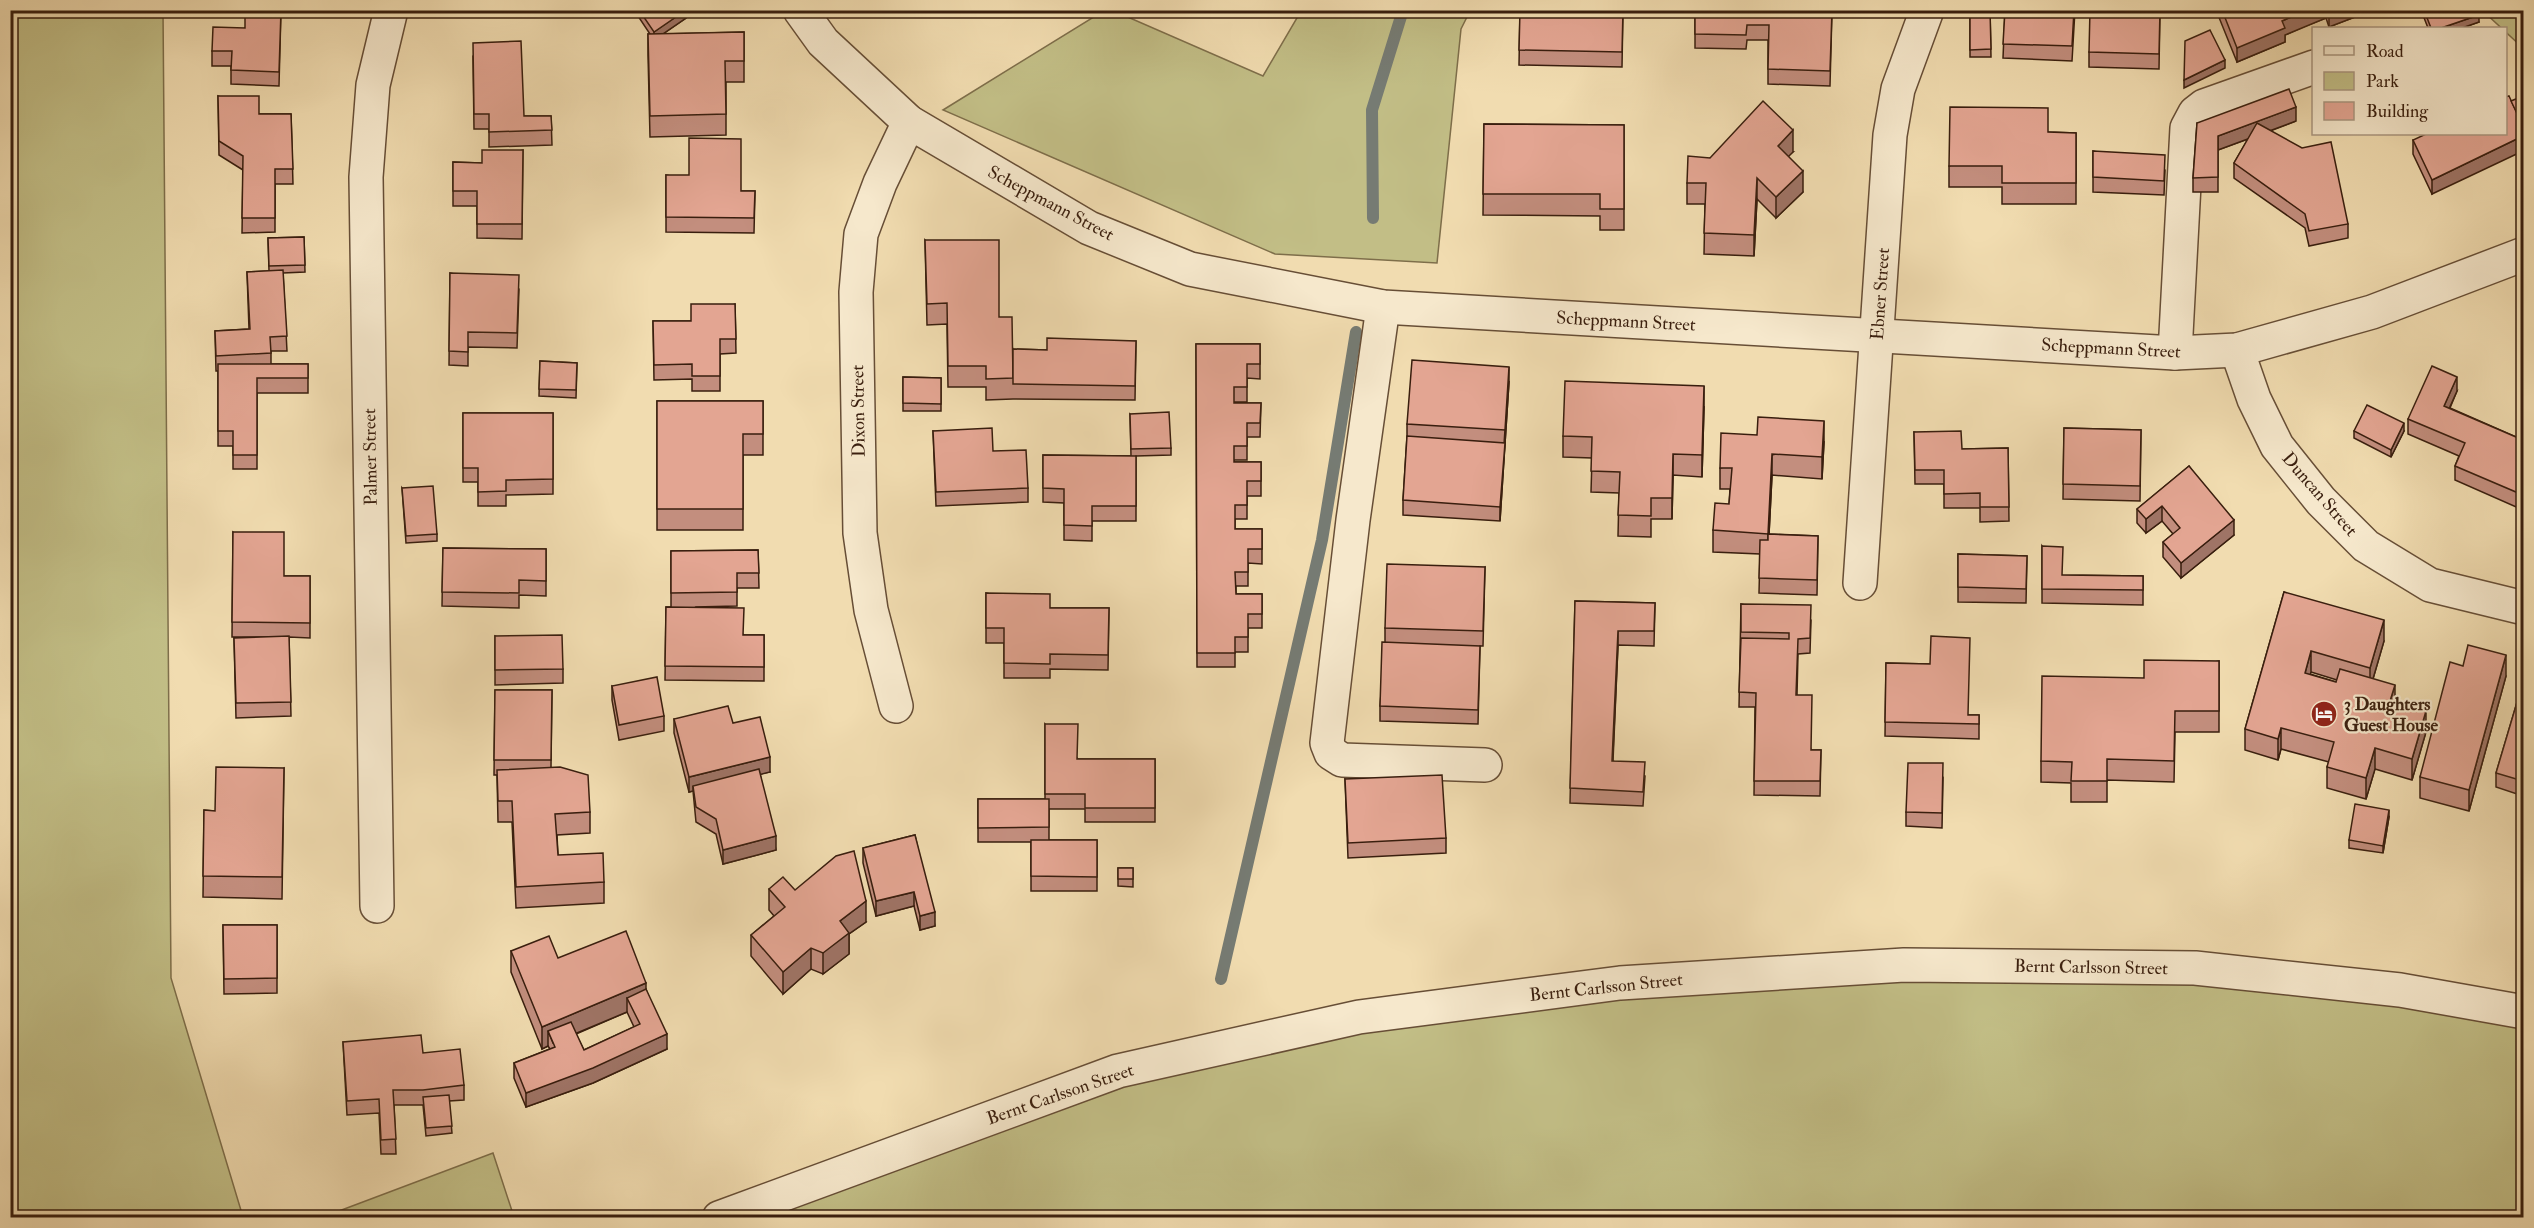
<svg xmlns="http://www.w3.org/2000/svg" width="2534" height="1228" viewBox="0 0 2534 1228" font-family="'IM FELL Double Pica',serif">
<rect width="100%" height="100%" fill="#f1dcb0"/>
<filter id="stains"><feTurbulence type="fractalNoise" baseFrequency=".00333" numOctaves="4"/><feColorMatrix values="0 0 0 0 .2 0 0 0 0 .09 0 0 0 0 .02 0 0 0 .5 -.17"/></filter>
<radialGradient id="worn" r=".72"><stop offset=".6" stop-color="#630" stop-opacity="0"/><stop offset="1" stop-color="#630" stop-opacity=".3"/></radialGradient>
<g fill="#c2be86" stroke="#7e6e4a" stroke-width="1.5">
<polygon points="1105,10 1114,11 1263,76 1301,11 1470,11 1461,29 1437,263 1275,254 943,110"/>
<polygon points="18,11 163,11 171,978 243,1217 11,1217 10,90"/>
<polygon points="2483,11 2523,11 2523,48"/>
<polygon points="2195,968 2523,1012 2523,1217 719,1218 1118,1071 1620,983"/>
<polygon points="493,1153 514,1217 323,1217"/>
</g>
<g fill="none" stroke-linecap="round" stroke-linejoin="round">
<g stroke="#767b73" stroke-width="12">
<polyline points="1373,218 1372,110 1403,10"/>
<polyline points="1221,979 1322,540 1356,332"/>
</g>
<defs>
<g id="minor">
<polyline points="800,10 823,42 909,122 1089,228 1190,269 1383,307 2175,353 2237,350 2372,312 2524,254"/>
<polyline points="1383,307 1353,520 1327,743 1331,753 1342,760 1485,765"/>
<polyline points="2237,350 2254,399 2277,446 2321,501 2366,546 2430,585 2524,608"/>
<polyline points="2175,353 2187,128 2195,113 2204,106 2314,67"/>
<polyline points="1860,583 1890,135 1898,89 1927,10"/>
<polyline points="896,706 871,610 860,533 856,292 861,234 880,183 909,122"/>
<polyline points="377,906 366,177 373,85 391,10"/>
<polyline points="719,1218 1118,1071 1359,1017 1620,983 1904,965 2195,968 2400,990 2524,1012"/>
</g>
</defs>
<use href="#minor" stroke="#674e36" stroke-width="36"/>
<use href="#minor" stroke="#f6e8cc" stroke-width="33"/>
</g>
<g fill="#c38e7e" stroke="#391e0e" stroke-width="1.5" fill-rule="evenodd">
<polygon points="281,10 279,86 231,84 231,66 212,66 212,51 245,28"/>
<polygon points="636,10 686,10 686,18 663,34 744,32 744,82 726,82 726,135 650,137 648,55 648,34 650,34 636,13"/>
<polygon points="1520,10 1623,10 1622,67 1519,65"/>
<polygon points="1695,10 1843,10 1843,11 1832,11 1830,86 1768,84 1768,40 1747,40 1746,49 1695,48"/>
<polygon points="1970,10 1990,10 1991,57 1970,57"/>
<polygon points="2005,10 2075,10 2072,61 2003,58"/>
<polygon points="2160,10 2159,69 2089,67 2089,52"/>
<polygon points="2216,10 2355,10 2355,17 2329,27 2326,18 2303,27 2285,35 2285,42 2237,62"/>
<polygon points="2421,10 2473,10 2479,22 2462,28 2428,28"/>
<polygon points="473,57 524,116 551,116 552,145 489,147 489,129 474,129"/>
<polygon points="218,96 259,114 291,114 293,184 275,184 275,232 242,233 243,170 219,155"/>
<polygon points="2296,121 2270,131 2348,224 2348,238 2309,246 2305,228 2234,178 2234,163 2248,139 2218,150 2218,192 2193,192 2193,178 2197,123"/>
<polygon points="1484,124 1624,125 1624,230 1600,230 1600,216 1483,215"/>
<polygon points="2048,132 2076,133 2076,204 2002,204 2002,187 1949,187 1949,166"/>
<polygon points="2505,134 2432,194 2413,154 2413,140"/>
<polygon points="523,150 522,239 477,238 477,206 453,206 453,162 482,163"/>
<polygon points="2093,151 2165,170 2164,195 2093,192"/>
<polygon points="1793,152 1788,156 1803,192 1776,218 1757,199 1754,256 1704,254 1705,204 1687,204 1687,183 1710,158"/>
<polygon points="666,175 741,191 755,191 754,233 666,232"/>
<polygon points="304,237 305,272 283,273 287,351 271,351 271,364 308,364 308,393 257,393 257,469 233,469 233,446 218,446 218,371 216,371 215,331 249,329 247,272 269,271 268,238"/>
<polygon points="925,240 999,317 1013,349 1047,350 1136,341 1135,400 1013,399 986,400 986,387 948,387 947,324 927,325"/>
<polygon points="450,273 519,289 517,348 468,347 468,366 449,365"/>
<polygon points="735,304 736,353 720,354 720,391 692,391 692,379 654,380 653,321 691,321"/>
<polygon points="1196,344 1260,344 1260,379 1247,378 1247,402 1234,402 1234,403 1261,403 1260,437 1247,437 1247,460 1234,460 1234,462 1261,462 1261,496 1247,496 1247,519 1235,519 1235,529 1262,529 1262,564 1248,563 1248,586 1236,586 1236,594 1262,594 1262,628 1248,628 1248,652 1235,652 1235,667 1197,667"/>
<polygon points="2523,345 2523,377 2519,375 2519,354"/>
<polygon points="540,361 577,363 576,398 539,396"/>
<polygon points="903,377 941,378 941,411 903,411"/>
<polygon points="1509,382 1500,521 1403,515 1403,500 1407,436 1407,424"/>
<polygon points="2457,391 2450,408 2523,440 2523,510 2455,480 2455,466 2459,456 2408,434 2408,419"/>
<polygon points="657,401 763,401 763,455 743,455 743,530 657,530"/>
<polygon points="1704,407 1702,477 1673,475 1672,519 1651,519 1651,537 1618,536 1619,493 1591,492 1592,458 1563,457 1563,436"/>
<polygon points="463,413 553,413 553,494 506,495 506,506 478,506 478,482 463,482"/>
<polygon points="1130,414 1171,448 1171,455 1136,456 1136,521 1092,521 1092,541 1064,540 1064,503 1043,502 1043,455 1131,456"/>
<polygon points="2064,428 2141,430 2140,501 2063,499"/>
<polygon points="933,431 993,451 1028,488 1028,502 936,506"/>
<polygon points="2354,431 2404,431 2391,457 2354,438"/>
<polygon points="1914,432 1962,449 2008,448 2009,521 1980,522 1980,508 1944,508 1944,484 1915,484"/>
<polygon points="1824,442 1822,479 1772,475 1769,534 1818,536 1817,595 1759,593 1760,554 1713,552 1713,530 1729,504 1730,489 1720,489 1720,468"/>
<polygon points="2189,466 2234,535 2181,578 2163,557 2163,542 2173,534 2162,521 2146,533 2137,523 2137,509"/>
<polygon points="402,488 437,534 437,541 406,543"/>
<polygon points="233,532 284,576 310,576 310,638 289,637 291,716 236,718 234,638 270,637 232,637"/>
<polygon points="2042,546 2062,575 2143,576 2143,605 2042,603"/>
<polygon points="443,548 546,549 546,596 519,595 519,608 442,606"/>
<polygon points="758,550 759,588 737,588 737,606 697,607 744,635 764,635 764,681 665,680 666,607 671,607 671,551"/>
<polygon points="1958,554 2027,556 2026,603 1958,602"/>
<polygon points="1485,567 1483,646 1480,646 1478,724 1380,721 1380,706 1385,642 1385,628"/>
<path d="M2284 592 2384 641 2373 679 2395 702 2426 732 2412 780 2375 769 2366 799 2327 788V767L2329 762 2281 749 2278 760 2245 750V729ZM2311 672 2337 680 2336 682 2310 674Z"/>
<polygon points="986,593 1050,608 1109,608 1108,670 1050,669 1050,678 1004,678 1004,643 986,643"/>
<polygon points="1575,601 1655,603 1654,646 1618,645 1613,761 1645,776 1643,806 1570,803"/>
<polygon points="1741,604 1811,620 1810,653 1798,654 1797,695 1811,750 1821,750 1820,796 1754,795 1755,707 1739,707"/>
<polygon points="495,636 563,669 563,683 495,685"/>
<polygon points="2219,661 2219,732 2175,732 2174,782 2107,780 2107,802 2071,802 2071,783 2041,782 2041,761 2144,678"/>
<polygon points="1886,663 1930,664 1968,715 1979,715 1979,739 1885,736"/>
<polygon points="2463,666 2506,676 2469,811 2420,798 2420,777"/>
<polygon points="2523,682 2523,796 2496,787 2496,773"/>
<polygon points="612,686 664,716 664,731 619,740 612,700"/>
<polygon points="495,690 552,690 551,767 590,812 590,833 557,835 558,855 604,882 604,903 516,908 512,822 498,822 497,775 494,775"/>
<polygon points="674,719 733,723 770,772 760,774 776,850 723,864 716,834 696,822 693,791 689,792 674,733"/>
<polygon points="1045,724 1078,759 1155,759 1155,822 1085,822 1085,809 1049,809 1049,840 1097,840 1097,891 1031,891 1031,842 978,842 978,799 1045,799"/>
<polygon points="284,768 282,899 203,897 204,810 215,811"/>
<polygon points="1943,778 1942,828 1906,826 1906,812"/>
<polygon points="1345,779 1446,838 1446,853 1348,858"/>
<polygon points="2389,817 2383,853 2349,848 2349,840"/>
<polygon points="915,835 935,926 920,930 914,906 876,916 863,863 863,848"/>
<polygon points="1118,868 1133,868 1133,887 1118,886"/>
<polygon points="769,889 795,890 866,922 849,934 849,954 823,974 811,969 783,994 751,956 751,935 774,916 769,910"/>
<polygon points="223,925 277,925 277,993 224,994"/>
<path d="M511 951 558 958 646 989 667 1049 593 1083 526 1107 514 1078V1063L550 1049 548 1046 542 1049 511 972ZM627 1012 634 1027 584 1050 576 1034Z"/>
<polygon points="343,1042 423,1053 464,1085 464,1100 449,1101 452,1133 426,1136 423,1105 394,1105 396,1154 381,1154 379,1113 347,1115"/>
</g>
<g fill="#9f7466" stroke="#391e0e" stroke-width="1.5">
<polygon points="686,10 686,18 654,40 654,32"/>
<polygon points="2303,10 2326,10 2326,18 2285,35 2285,42 2237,62 2237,48 2282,21 2303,12"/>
<polygon points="2329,10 2355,10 2355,17 2329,27"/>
<polygon points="2479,15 2479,22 2462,28 2441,28"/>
<polygon points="2225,60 2225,68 2184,88 2184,80"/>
<polygon points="2296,107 2296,121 2218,150 2218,136"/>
<polygon points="1793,130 1793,152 1778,167 1778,146"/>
<polygon points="2523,136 2523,151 2432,194 2432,180"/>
<polygon points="1803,171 1803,192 1776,218 1776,197"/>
<polygon points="1757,178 1757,199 1754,256 1754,235"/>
<polygon points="1509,367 1509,382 1500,521 1500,507"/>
<polygon points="2457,377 2457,391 2444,420 2444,406"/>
<polygon points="1704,386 1704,407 1702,477 1702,455"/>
<polygon points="1824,421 1824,442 1822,479 1822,457"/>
<polygon points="2404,423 2404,431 2391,457 2391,450"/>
<polygon points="1673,454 1673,475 1672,519 1672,498"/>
<polygon points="1772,454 1772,475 1768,555 1768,534"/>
<polygon points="2162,506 2162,521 2146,533 2146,519"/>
<polygon points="2234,520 2234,535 2181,578 2181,563"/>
<polygon points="2384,620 2384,641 2370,689 2370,668"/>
<polygon points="1618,631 1618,645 1612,775 1612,761"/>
<polygon points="2311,651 2311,672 2305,694 2305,673"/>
<polygon points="2506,655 2506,676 2469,811 2469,790"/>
<polygon points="2395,685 2395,706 2390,701"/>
<polygon points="2426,711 2426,732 2412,780 2412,759"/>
<polygon points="2281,728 2281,749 2278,760 2278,739"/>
<polygon points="2375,748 2375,769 2366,799 2366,778"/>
<polygon points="770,757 770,772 694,791 693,786 693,791 689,792 689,777"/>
<polygon points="2389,810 2389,817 2383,853 2383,846"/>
<polygon points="776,836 776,850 723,864 723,850"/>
<polygon points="914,892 914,906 876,916 876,901"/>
<polygon points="866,901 866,922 849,934 849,954 823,974 823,953 840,921"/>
<polygon points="935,912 935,926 920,930 920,916"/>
<polygon points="811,948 811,969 783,994 783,972"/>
<polygon points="646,983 646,1004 627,998 627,1012 553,1043 548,1031 548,1046 542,1049 542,1027"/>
<polygon points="667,1034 667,1049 593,1083 526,1107 526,1093"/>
</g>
<g fill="#e3a592" stroke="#391e0e" stroke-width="1.5">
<polygon points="245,10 281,10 279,72 231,70 232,51 212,51 213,27 245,28"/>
<polygon points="639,10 686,10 654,32"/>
<polygon points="1520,10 1623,10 1622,52 1519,50"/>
<polygon points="1695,10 1832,10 1830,71 1768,69 1769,25 1747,25 1746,35 1695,34"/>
<polygon points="1970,10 1990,10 1991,49 1970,50"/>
<polygon points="2005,10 2074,10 2072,46 2003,44"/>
<polygon points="2090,10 2160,10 2159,54 2089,52"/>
<polygon points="2222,10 2303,10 2303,12 2282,21 2285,28 2237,48"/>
<polygon points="2424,10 2473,10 2479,15 2441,28 2431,28"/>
<polygon points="2210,30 2225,60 2184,80 2185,41"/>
<polygon points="744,32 744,61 725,61 726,114 650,116 648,34"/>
<polygon points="521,41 524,116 551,116 552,130 489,132 489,114 474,114 473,43"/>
<polygon points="2289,89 2296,107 2218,136 2218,177 2193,178 2197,123"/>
<polygon points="218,96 259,96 259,114 291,114 293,169 275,169 275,218 242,218 243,156 219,141"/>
<polygon points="2509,96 2523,126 2523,136 2432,180 2413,140 2426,134 2505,134 2505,97"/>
<polygon points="2523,96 2523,126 2511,101"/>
<polygon points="1763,101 1793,130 1778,146 1803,171 1776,197 1757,178 1754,235 1704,233 1706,183 1687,183 1688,156 1710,158"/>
<polygon points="1950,107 2048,108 2048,132 2076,133 2076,183 2002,183 2002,166 1949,166"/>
<polygon points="2257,123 2302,148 2331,142 2348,224 2309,231 2305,214 2234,163"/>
<polygon points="1484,124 1624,125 1624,209 1600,209 1600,194 1483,194"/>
<polygon points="689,138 741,139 741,191 755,191 754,218 666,217 666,175 689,175"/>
<polygon points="482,150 523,150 522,224 477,224 477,191 453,191 453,162 482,163"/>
<polygon points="2093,151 2165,155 2164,181 2093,177"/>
<polygon points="304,237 305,265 269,266 268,238"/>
<polygon points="925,240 999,240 999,317 1012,317 1013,378 986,379 986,366 948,366 947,303 927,304"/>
<polygon points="283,270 287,336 270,337 271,353 216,356 215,331 250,329 247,272"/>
<polygon points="450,273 519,275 517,333 468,332 468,352 449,351"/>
<polygon points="691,304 735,304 736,339 720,339 720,376 692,376 692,364 654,365 653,321 691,321"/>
<polygon points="1047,338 1136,341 1135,386 1013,384 1013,349 1047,350"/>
<polygon points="1196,344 1260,344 1260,364 1247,364 1247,387 1234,387 1234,403 1261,403 1260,423 1247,423 1247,446 1234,446 1234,462 1261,462 1261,481 1247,481 1247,505 1235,505 1235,529 1262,529 1262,549 1248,549 1248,572 1235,572 1236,594 1262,594 1262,614 1248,614 1248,637 1235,637 1235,653 1197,653"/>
<polygon points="2523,345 2523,356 2519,354"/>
<polygon points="1412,360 1509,367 1505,430 1407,424"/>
<polygon points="540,361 577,363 576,390 539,389"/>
<polygon points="218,364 308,364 308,378 257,378 257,455 233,455 233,431 218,431"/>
<polygon points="2432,366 2457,377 2444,406 2523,440 2523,495 2455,466 2465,443 2408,419"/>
<polygon points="903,377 941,378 941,404 903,403"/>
<polygon points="1565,381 1704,386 1702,455 1673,454 1672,498 1651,498 1651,516 1618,515 1620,472 1591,471 1592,437 1563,436"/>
<polygon points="657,401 763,401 763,434 743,434 743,509 657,509"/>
<polygon points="2367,405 2404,423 2391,450 2354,431"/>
<polygon points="1169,412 1171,448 1131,449 1130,414"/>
<polygon points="463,413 553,413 553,479 506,480 506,491 478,492 478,468 463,468"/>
<polygon points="1758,417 1824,421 1822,457 1772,454 1768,534 1713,530 1715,503 1729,504 1732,468 1720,468 1721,433 1757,435"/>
<polygon points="992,428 993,451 1026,450 1028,488 936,492 933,431"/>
<polygon points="2064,428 2141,430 2140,486 2063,484"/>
<polygon points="1961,431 1962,449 2008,448 2009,507 1980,507 1980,493 1944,494 1944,470 1915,470 1914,432"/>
<polygon points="1407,436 1505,443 1500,507 1403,500"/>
<polygon points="1043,455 1136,456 1136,506 1092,506 1092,526 1064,525 1064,489 1043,488"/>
<polygon points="2189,466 2234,520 2181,563 2163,542 2180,528 2162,506 2146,519 2137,509"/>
<polygon points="433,486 437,534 406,536 402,488"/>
<polygon points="233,532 284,532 284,576 310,576 310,623 232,622"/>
<polygon points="1768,534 1818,536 1817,580 1759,578 1760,540 1768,540"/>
<polygon points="2042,546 2063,547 2062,575 2143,576 2143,590 2042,589"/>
<polygon points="443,548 546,549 546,581 519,580 519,593 442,592"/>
<polygon points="758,550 759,573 737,573 737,592 671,593 671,551"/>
<polygon points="1958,554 2027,556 2026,589 1958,587"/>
<polygon points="1387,564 1485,567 1483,631 1385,628"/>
<polygon points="2284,592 2384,620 2370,668 2311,651 2305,673 2336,682 2340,669 2395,685 2390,701 2426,711 2412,759 2375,748 2366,778 2327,767 2334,742 2281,728 2278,739 2245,729"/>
<polygon points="986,593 1050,594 1050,608 1109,608 1108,655 1050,654 1050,664 1004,663 1004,628 986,628"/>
<polygon points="1575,601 1655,603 1654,631 1618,631 1612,761 1645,762 1643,792 1570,788"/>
<polygon points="1741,604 1811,605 1810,638 1798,639 1796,695 1812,695 1811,750 1821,750 1820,781 1754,781 1756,693 1739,692 1741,638 1789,639 1789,633 1741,632"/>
<polygon points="666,607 744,608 743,635 764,635 764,667 665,666"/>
<polygon points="562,635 563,669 495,670 495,636"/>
<polygon points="289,636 291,702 236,703 234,638"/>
<polygon points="1931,636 1970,638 1968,715 1979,715 1979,724 1885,722 1886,663 1930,664"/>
<polygon points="1382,642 1480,646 1478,710 1380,706"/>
<polygon points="2468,645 2506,655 2469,790 2420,777 2450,662 2463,666"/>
<polygon points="2144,660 2219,661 2219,711 2175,711 2174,761 2107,759 2107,781 2071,781 2072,762 2041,761 2042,676 2144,678"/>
<polygon points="657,677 664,716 619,725 612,686"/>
<polygon points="2523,682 2523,781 2496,773"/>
<polygon points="495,690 552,690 551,760 494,760"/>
<polygon points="728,706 733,723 760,717 770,757 689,777 674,719"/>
<polygon points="1045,724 1078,724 1077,759 1155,759 1155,808 1085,808 1085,794 1045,794"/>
<polygon points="1908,763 1943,763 1942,813 1906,812"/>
<polygon points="216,767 284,768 282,877 203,876 204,810 215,811"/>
<polygon points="560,767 588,775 590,812 555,814 558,855 603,853 604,882 516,887 512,801 498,801 497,770"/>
<polygon points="759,769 776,836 723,850 716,819 696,807 693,786"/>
<polygon points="1442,775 1446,838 1348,843 1345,779"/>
<polygon points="978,799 1049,799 1049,827 978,828"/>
<polygon points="2355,804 2389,810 2383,846 2349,840"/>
<polygon points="915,835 935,912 920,916 914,892 876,901 863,848"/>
<polygon points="1031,840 1097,840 1097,877 1031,876"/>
<polygon points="854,851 866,901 840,921 849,933 823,953 811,948 783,972 751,935 785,907 769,889 783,877 795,890 836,856"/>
<rect x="1118" y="868" width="15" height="11"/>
<polygon points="223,925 277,925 277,978 224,979"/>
<polygon points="626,931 646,983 542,1027 511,951 549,936 558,958"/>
<polygon points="646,989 667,1034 593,1068 526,1093 514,1063 555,1047 548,1031 571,1022 584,1050 640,1024 627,998"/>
<polygon points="421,1035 423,1053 460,1049 464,1085 423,1090 393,1090 396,1139 381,1140 379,1099 347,1101 343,1042"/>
<polygon points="449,1095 452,1126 426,1128 423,1097"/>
</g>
<defs>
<symbol id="hotel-disc" viewBox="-11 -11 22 22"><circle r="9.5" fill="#8f2418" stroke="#f6e8cc"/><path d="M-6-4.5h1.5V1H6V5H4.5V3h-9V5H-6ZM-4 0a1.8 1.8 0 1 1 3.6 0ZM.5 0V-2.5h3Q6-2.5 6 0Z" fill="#fff"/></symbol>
</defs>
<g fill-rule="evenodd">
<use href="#hotel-disc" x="2309" y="699" width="30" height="30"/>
</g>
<g text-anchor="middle" stroke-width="4.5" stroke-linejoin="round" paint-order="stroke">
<g font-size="18" fill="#391e0e" stroke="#f6e8cc">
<text transform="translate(1051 203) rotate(28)" y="6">Scheppmann Street</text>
<text transform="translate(1880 294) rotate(-86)" y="6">Ebner Street</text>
<text transform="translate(1626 321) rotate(3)" y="6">Scheppmann Street</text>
<text transform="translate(2111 348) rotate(3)" y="6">Scheppmann Street</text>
<text transform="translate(858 411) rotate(-91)" y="6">Dixon Street</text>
<text transform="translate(370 457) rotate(-91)" y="6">Palmer Street</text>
<text transform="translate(2320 494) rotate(49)" y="6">Duncan Street</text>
<text transform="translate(2091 967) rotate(1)" y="6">Bernt Carlsson Street</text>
<text transform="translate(1606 987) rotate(-6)" y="6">Bernt Carlsson Street</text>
<text transform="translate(1060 1094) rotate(-19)" y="6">Bernt Carlsson Street</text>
</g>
<g font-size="18" font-weight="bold" fill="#391e0e" stroke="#f6e8cc" text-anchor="start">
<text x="2344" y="710">3 Daughters<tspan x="2344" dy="21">Guest House</tspan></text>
</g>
</g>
<rect width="2534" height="1228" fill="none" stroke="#f1dcb0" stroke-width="36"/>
<rect x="12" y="12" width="2510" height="1204" fill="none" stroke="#391e0e" stroke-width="3"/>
<rect x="18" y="18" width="2498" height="1192" fill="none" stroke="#391e0e" stroke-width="1.5"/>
<rect x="2312" y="27" width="195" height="108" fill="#f6e8cc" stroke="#aa9780" stroke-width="1.5"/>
<rect x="2324" y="46" width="30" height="9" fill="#f6e8cc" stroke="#aa9780" stroke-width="1.5"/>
<text x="2366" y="57" font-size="18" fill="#391e0e">Road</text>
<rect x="2324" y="72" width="30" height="18" fill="#c2be86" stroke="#aa9780" stroke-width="1.5"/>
<text x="2366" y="87" font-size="18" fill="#391e0e">Park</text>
<rect x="2324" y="102" width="30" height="18" fill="#e3a592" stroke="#aa9780" stroke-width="1.5"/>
<text x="2366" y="117" font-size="18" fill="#391e0e">Building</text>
<rect width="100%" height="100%" filter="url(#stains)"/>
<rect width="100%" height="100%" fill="url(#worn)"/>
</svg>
